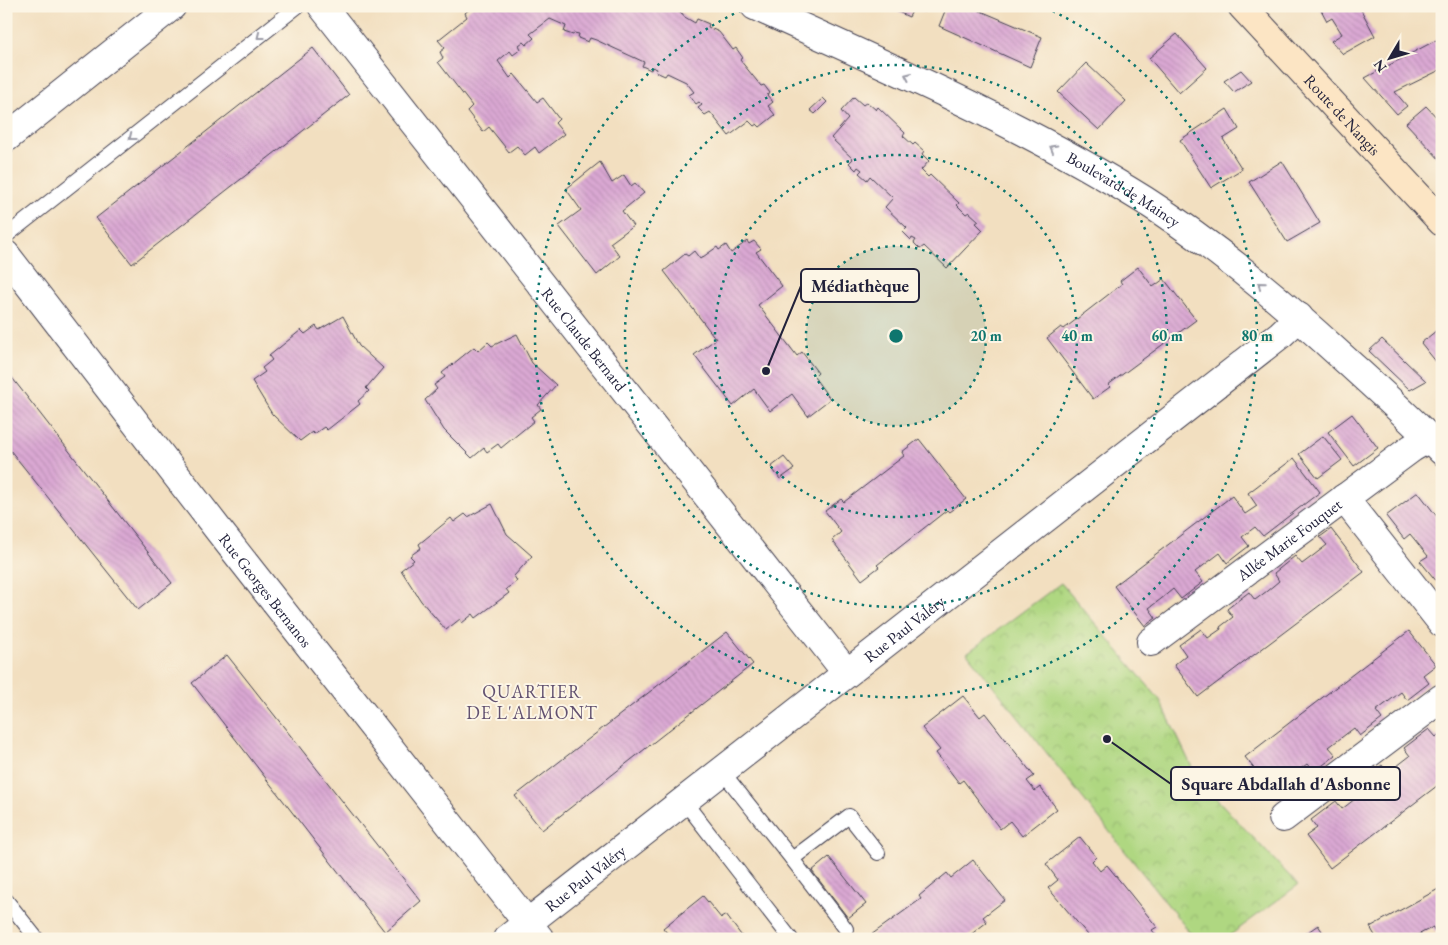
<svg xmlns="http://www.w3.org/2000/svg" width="1448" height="945" viewBox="0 0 1448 945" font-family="'EB Garamond',serif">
<defs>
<pattern id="park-crowns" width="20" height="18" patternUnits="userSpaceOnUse" patternTransform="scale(1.25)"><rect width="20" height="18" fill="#afd781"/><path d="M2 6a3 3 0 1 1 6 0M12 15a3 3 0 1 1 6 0" fill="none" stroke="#96b870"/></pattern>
<pattern id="building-back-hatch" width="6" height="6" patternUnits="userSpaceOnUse" patternTransform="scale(1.25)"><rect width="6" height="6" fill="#daa8d3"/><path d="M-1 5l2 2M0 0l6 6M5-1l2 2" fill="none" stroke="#bb90b6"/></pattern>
</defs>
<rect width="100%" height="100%" fill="#fcf5e5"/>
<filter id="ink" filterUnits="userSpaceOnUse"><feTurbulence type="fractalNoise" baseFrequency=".02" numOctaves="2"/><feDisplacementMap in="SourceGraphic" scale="10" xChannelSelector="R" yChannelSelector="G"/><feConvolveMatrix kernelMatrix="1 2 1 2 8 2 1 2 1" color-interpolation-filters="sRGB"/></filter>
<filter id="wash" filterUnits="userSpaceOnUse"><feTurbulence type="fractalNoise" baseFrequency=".0096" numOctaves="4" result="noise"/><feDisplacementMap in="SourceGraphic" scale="20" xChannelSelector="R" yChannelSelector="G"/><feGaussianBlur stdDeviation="1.12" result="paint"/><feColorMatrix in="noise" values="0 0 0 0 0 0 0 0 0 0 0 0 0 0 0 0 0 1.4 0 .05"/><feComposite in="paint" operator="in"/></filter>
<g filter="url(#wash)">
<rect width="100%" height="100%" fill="#f2dfc0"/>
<polygon fill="url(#park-crowns)" stroke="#687c5e" points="1061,583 1160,700 1197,778 1298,885 1225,939 1195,939 967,653"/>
<g id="blocks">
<g fill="url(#building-back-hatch)">
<polygon points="473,6 667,6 683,14 683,16 695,23 697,19 709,24 708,27 719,32 733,50 736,48 743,58 740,60 761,86 764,85 770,93 767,95 773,102 768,106 775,115 760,127 757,124 754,126 749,121 729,136 710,112 705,115 698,108 702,105 699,102 696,104 689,95 694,92 686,82 667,73 665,76 656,72 657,69 652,67 651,70 642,66 644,62 596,40 590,38 588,42 578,38 579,34 574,33 573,35 564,32 566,26 550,19 530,34 534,38 526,45 523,42 519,45 521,49 513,55 510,51 498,61 510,78 514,74 537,102 543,98 559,119 555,123 564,134 539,153 535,147 525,155 517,146 509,152 489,127 483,132 467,111 472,106 438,62 443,58 440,52 445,48 438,40 467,17 465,13"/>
<polygon points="885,6 926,6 924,12 914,7 909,17"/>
<polygon points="947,6 969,6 1042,37 1030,67 939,26"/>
<polygon points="1319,6 1359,6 1375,36 1343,54 1331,41 1342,34 1332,18 1327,21"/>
<polygon points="1177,34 1207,68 1179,93 1149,58"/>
<polygon points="1442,37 1442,69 1395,92 1407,106 1397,114 1365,78"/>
<polygon points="313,48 349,95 132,264 96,218"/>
<polygon points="1086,63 1126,101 1099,130 1058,92"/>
<polygon points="1241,70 1251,81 1234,92 1224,81"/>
<polygon points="854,97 863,105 867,102 876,110 878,107 905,133 903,136 913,145 915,143 924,151 922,154 929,161 921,170 928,177 930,175 959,203 957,205 966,214 969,212 979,221 976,223 983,230 947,268 924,246 920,249 914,243 916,240 912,238 911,240 903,232 907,228 885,207 893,198 870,176 867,180 859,173 862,170 858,167 856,170 849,163 853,159 831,138 848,119 841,111"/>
<polygon points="823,98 827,102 815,114 810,110"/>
<polygon points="1426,106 1442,123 1442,162 1406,123"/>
<polygon points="1227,109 1239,129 1223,139 1242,169 1211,188 1180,140"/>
<polygon points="1282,161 1320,223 1287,242 1249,182"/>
<polygon points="600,162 612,183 624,175 631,186 635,183 644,193 622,211 633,226 610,243 620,256 597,275 559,226 581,210 566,189"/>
<polygon points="747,241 749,244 754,241 761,249 756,252 782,286 758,305 797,356 802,352 818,373 814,377 830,399 808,416 792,394 770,411 754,389 733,406 694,355 716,339 664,271 685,254 688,256 694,251 700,259 717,247 719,250 726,245 731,253"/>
<polygon points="1138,267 1153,287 1164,279 1196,320 1108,385 1110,387 1093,399 1047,338 1061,327 1064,329 1122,284 1120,281"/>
<polygon points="343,316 359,346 383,368 366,388 369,391 358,401 360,404 327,430 324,427 314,434 312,432 300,441 272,414 252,381 265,372 262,368 272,360 269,356 301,330 305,334 316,326 319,330"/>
<polygon points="1442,326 1442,369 1421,343"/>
<polygon points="517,334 532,363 556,385 538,405 541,409 531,417 534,421 501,448 498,444 487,452 484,448 472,458 444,430 425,400 437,389 434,385 445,377 442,373 474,347 478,351 488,342 492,346"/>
<polygon points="1382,339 1426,381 1410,390 1369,351"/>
<polygon points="6,370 172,583 138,610 6,445"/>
<polygon points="1352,414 1378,448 1354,466 1328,432"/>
<polygon points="1323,436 1342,460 1318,478 1299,454"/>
<polygon points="919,439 966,499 949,512 947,510 877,565 879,567 862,580 832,540 841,532 825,511 841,499 844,502 904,456 902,452"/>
<polygon points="784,457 794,469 780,479 771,467"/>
<polygon points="1294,458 1320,492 1263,536 1255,527 1242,537 1249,546 1227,563 1220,553 1195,572 1203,582 1181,599 1173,589 1161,599 1149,608 1156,618 1145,626 1114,586 1232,496 1245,514 1257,506 1248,493"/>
<polygon points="1418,492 1442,523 1442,588 1420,561 1428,556 1410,534 1404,539 1386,516"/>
<polygon points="492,504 507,534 532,556 514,576 517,581 506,589 509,593 476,618 473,614 462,623 460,619 446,630 421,601 401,570 414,560 410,556 421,548 419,544 451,518 454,522 465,514 468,517"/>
<polygon points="1331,529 1364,572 1198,697 1174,665 1186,655 1179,645 1201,629 1208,638 1221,629 1220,627 1233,617 1227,609 1249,592 1255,600 1267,591 1279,581 1274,573 1295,556 1302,564 1314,555 1327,545 1320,537"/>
<polygon points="1409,631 1436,665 1423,675 1429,683 1407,700 1401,692 1376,711 1382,719 1360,736 1354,728 1329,747 1336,755 1314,772 1307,764 1295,773 1283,783 1289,791 1278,799 1245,757"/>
<polygon points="727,632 753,664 542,830 515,796"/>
<polygon points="227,655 421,901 385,932 192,683"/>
<polygon points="963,696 980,717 985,713 1034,776 1027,781 1035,791 1040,787 1057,809 1022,836 1010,821 1000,829 963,780 959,783 936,753 940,750 922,728"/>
<polygon points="1429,729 1436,737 1442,732 1442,782 1330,868 1306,836 1317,828 1311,820 1336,801 1342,809 1364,792 1357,784 1382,765 1388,773 1410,756 1404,748"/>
<polygon points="1080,837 1096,857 1092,861 1100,871 1107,865 1157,927 1152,930 1159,939 1087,939 1085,937 1088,935 1048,888 1058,880 1046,864"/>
<polygon points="829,857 866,904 848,918 812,871"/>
<polygon points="973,860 1005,900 983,917 987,922 965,939 874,939 871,935 921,899 919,896 947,873 951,878"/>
<polygon points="1442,887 1442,928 1435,932 1433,927 1410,939 1377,939 1370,927"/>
<polygon points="703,896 721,918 726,915 744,939 672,939 663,928"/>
<polygon points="1318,925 1327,939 1298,939"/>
</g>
</g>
</g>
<g filter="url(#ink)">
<use href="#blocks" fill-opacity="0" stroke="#413e4f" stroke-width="1"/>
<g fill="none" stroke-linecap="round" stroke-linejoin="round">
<defs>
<g id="service">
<polyline points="6,236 298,6"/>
<polyline points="721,770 792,859 849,816 878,853"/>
<polyline points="683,800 791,939"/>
<polyline points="792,859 846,929"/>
<polyline points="6,900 37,939"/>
</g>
<g id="minor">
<path id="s1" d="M322 6 846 672"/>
<path id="s2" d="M755 6C887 66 1021 123 1144 200 1215 245 1278 298 1339 354 1374 386 1409 417 1442 451"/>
<polyline points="6,138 172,6"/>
<path id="s3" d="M6 255 220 532 540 939"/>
<polyline points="1344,498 1442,623"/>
<path id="s4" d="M1151 642 1412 448 1429 438"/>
<polyline points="1283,818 1442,698"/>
<path id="s5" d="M507 939 1281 334 1299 317"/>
</g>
<g id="secondary">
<path id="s6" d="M1242 6 1442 222"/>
</g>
</defs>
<use href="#service" stroke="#413e4f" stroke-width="16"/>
<use href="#minor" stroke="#413e4f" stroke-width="30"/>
<use href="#secondary" stroke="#413e4f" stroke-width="30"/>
<use href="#service" stroke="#fff" stroke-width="14"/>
<use href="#minor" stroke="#fff" stroke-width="28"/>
<use href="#secondary" stroke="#fce5c4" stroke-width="28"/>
</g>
<defs><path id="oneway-chevron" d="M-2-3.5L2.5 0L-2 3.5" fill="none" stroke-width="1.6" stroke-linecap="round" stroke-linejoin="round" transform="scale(1.25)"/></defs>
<g stroke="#9c9ca7">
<use href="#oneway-chevron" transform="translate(260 36) rotate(142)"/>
<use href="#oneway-chevron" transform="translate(908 76) rotate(-156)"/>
<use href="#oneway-chevron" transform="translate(132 137) rotate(142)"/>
<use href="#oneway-chevron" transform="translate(1053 148) rotate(-150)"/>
<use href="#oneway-chevron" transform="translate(1261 285) rotate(-140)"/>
</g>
</g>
<circle cx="896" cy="336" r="90" fill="#0f766e" fill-opacity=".12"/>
<g fill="none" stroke="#0f766e" stroke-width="2.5" stroke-dasharray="2.5 5">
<circle cx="896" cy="336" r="90"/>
<circle cx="896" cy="336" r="181"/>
<circle cx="896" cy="336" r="271"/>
<path d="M1046 8A361 361 0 1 1 746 8"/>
</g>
<g text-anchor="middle" stroke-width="4" stroke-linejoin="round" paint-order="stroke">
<g font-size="16" fill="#22223b" stroke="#fcf5e5">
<text dy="6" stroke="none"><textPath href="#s6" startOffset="148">Route de Nangis</textPath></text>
<text dy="6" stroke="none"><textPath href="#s2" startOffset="412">Boulevard de Maincy</textPath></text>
<text dy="6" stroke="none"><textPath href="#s1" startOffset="424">Rue Claude Bernard</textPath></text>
<text dy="6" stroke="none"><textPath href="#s4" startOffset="172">Allée Marie Fouquet</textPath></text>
<text dy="6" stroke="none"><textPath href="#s3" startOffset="424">Rue Georges Bernanos</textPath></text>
<text dy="6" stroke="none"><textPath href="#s5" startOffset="504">Rue Paul Valéry</textPath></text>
<text dy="6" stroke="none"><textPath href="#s5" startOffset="99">Rue Paul Valéry</textPath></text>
</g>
<g font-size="18" letter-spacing="1" fill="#625170" stroke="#fcf5e5">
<text x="532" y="698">QUARTIER<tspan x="532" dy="21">DE L'ALMONT</tspan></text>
</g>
</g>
<circle cx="896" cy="336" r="8" fill="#0f766e" stroke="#fcf5e5" stroke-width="2.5"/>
<g font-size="15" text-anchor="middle" font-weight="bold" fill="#0f766e" stroke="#fcf5e5" stroke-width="4" stroke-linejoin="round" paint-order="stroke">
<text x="986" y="341">20 m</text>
<text x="1077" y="341">40 m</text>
<text x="1167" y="341">60 m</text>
<text x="1257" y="341">80 m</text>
</g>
<path fill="none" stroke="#22223b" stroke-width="2" d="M766 371L801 286M1107 739L1171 784"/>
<g fill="#22223b" stroke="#fcf5e5" stroke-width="2">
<circle cx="766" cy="371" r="5"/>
<circle cx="1107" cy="739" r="5"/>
</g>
<g fill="#fcf5e5" stroke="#22223b" stroke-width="2">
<rect x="801" y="269" width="118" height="33" rx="5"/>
<rect x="1171" y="767" width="229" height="33" rx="5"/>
</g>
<g font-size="18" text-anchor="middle" font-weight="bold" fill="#22223b">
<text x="860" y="292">Médiathèque</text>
<text x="1286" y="790">Square Abdallah d'Asbonne</text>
</g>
<rect width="1448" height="945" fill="none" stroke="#fcf5e5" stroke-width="25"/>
<g transform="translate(1390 58) rotate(232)" stroke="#fcf5e5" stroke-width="4" paint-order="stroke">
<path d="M0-4L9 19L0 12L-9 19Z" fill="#22223b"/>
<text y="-8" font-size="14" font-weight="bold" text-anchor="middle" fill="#22223b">N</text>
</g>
</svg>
